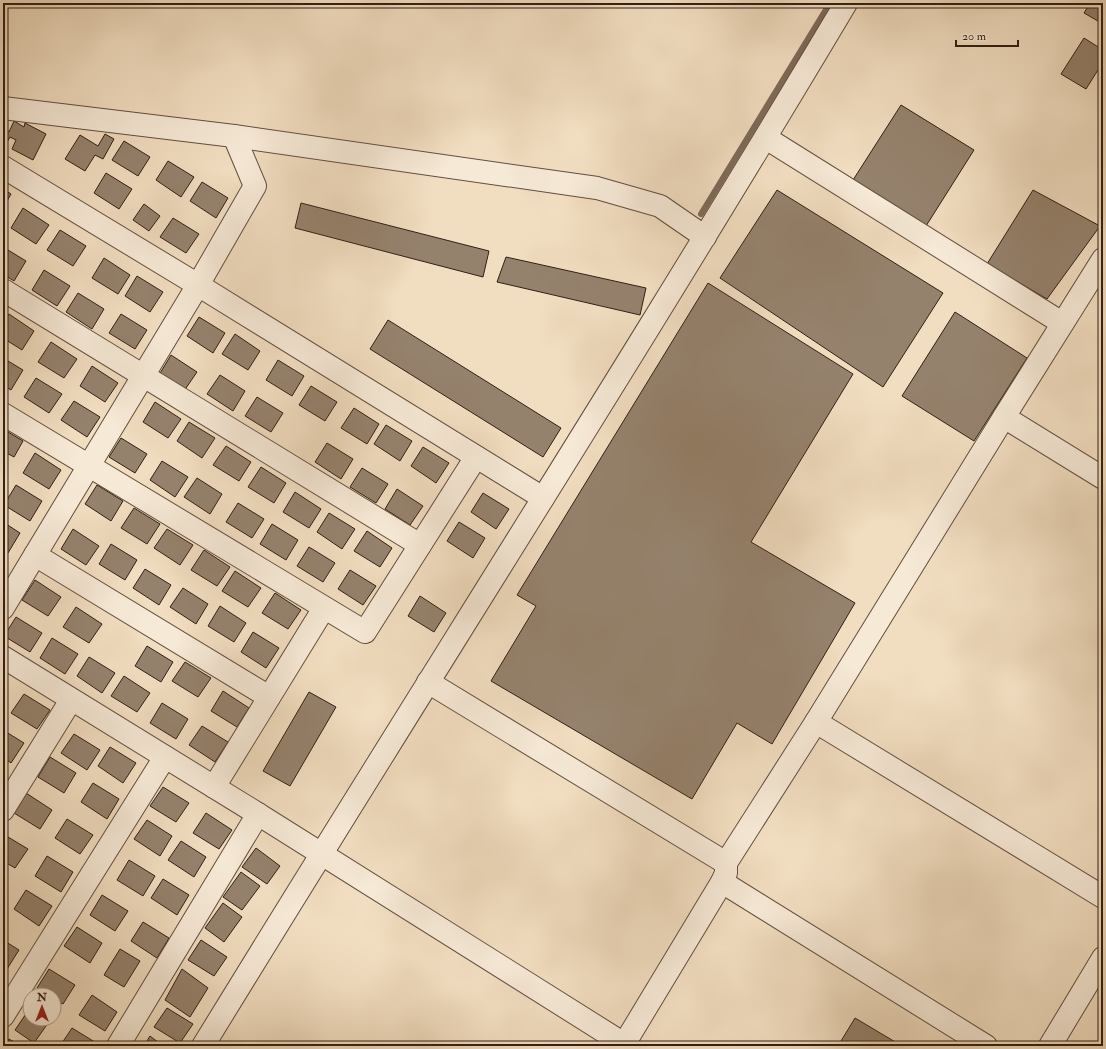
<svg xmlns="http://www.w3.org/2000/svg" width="1106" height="1049" viewBox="0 0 1106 1049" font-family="'IM FELL Double Pica',serif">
<rect width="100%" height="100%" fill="#f1ddc0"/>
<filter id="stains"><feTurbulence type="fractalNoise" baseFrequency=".005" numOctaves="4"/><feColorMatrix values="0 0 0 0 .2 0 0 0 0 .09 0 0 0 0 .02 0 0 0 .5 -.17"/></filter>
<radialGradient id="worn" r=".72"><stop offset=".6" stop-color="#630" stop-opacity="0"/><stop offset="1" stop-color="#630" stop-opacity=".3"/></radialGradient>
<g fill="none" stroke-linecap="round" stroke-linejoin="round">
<polyline stroke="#7e6a58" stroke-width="6" points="701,214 830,3"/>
</g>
<g fill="#95826d" stroke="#321f14">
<polygon points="1090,3 1103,3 1103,24 1084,13"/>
<polygon points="1084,38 1103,50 1103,62 1086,89 1061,74"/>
<polygon points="901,105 974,150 926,226 853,180"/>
<polygon points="14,121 24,127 25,123 46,134 33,160 12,149 16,140 10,137 3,149 3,129 9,132"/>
<polygon points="105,134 114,139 103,159 95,155 85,171 65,159 80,135 98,146"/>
<polygon points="124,141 150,157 138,176 112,160"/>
<polygon points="168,161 194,177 181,197 156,180"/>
<polygon points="106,173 132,189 119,209 94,193"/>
<polygon points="202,182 228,198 216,218 190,201"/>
<polygon points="3,189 11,194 3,208"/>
<polygon points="777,190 943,293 883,387 720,278"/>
<polygon points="1033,190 1100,226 1047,299 987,264"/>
<polygon points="301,203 489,251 483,277 295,228"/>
<polygon points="144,204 160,216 149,231 133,220"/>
<polygon points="23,208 49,225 36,244 11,228"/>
<polygon points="173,218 199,234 186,253 160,237"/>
<polygon points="60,230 86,246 73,266 47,250"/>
<polygon points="3,247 26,261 14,281 3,274"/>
<polygon points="506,257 646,288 640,315 497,282"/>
<polygon points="104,258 130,275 118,294 92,278"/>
<polygon points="44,270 70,286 57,306 32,290"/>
<polygon points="137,276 163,292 150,312 125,296"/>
<polygon points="708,283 853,374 751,542 855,603 772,744 737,723 692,799 491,681 536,606 517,595"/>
<polygon points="78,293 104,309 92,329 66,312"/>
<polygon points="955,312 1027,358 974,441 902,396"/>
<polygon points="9,314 34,331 22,350 3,338 3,323"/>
<polygon points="121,314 147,330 135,349 109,333"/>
<polygon points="199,317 225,333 213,353 187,336"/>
<polygon points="388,320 561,428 543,457 370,349"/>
<polygon points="235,334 260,351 248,370 222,354"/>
<polygon points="51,342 77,359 64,378 38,362"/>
<polygon points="171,355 197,372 184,391 159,375"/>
<polygon points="3,358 23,370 11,390 3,385"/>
<polygon points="278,360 304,376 292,396 266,380"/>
<polygon points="92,366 118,383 105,402 80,386"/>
<polygon points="220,375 245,391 233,411 207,394"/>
<polygon points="36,378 62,394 49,413 24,397"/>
<polygon points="311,386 337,402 325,421 299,405"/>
<polygon points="257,397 283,413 271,432 245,416"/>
<polygon points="74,401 100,417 87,437 61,420"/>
<polygon points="155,402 181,419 168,438 143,422"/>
<polygon points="354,408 379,424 367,444 341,428"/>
<polygon points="189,422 215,438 202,458 177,441"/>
<polygon points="386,425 412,441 400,461 374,444"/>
<polygon points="3,429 23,441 14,457 3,451"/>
<polygon points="121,438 147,454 135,473 109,457"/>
<polygon points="327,443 353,459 341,479 315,462"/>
<polygon points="226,446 251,462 239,481 213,465"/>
<polygon points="423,447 449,463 436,483 411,466"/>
<polygon points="35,453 61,470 49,489 23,473"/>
<polygon points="162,461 188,477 175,497 150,480"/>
<polygon points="261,467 286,483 274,503 248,487"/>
<polygon points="362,468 388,484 376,503 350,487"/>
<polygon points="197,478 222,494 210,514 184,497"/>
<polygon points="16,485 42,501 30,521 4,505"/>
<polygon points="97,485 123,501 111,521 85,504"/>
<polygon points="397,489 423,506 410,525 385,509"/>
<polygon points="295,492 321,509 309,528 283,512"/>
<polygon points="483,493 509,509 496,529 471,512"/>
<polygon points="238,503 264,519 252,538 226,522"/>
<polygon points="134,508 160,524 147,544 121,528"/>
<polygon points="329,513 355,529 342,549 317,532"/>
<polygon points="3,522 20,533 8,553 3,549"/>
<polygon points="459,522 485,538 473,558 447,541"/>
<polygon points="272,524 298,540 286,560 260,544"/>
<polygon points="73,529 99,546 86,565 61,549"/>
<polygon points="167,529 193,545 180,565 154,548"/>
<polygon points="367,531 392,548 380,567 354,551"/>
<polygon points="111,544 137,560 125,580 99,564"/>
<polygon points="309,547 335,563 323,582 297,566"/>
<polygon points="204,550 230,567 217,586 191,570"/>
<polygon points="145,569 171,585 159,605 133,588"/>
<polygon points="350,570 376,586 363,605 338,589"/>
<polygon points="235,571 261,588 248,607 222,591"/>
<polygon points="35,580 61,597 48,616 22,600"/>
<polygon points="183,588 208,604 196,624 170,607"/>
<polygon points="275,593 301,610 288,629 262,613"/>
<polygon points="420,596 446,613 434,632 408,616"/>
<polygon points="220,606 246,623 234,642 208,626"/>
<polygon points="76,607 102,624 89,643 63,627"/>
<polygon points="16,617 42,633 30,652 4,636"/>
<polygon points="253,632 279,648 266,668 241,652"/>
<polygon points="52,638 78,654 65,674 40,658"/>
<polygon points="147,646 173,662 161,682 135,666"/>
<polygon points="89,657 115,673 102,693 77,676"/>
<polygon points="185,662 211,678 198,697 172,681"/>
<polygon points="124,676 150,693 137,712 111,696"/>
<polygon points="223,691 249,708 237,727 211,711"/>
<polygon points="309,692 336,707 290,786 263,771"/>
<polygon points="24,694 50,710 37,729 11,713"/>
<polygon points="162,703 188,719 176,739 150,723"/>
<polygon points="202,726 228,742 215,762 189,745"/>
<polygon points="3,730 24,743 11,763 3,757"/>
<polygon points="74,734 100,750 87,770 61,753"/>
<polygon points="110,747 136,763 123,783 98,766"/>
<polygon points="50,757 76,773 64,793 38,777"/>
<polygon points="3,775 7,778 3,785"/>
<polygon points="93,783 119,799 107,819 81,802"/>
<polygon points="163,787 189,803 176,822 150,806"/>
<polygon points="26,793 52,810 40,829 14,813"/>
<polygon points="206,813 232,830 219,849 193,833"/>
<polygon points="67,819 93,835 80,854 55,838"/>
<polygon points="147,820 172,836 160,856 134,839"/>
<polygon points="3,834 28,849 15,868 3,861"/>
<polygon points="181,841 206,857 194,877 168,860"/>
<polygon points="256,848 280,866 267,884 242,867"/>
<polygon points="47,856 73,872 61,892 35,876"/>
<polygon points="129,860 155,876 143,896 117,880"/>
<polygon points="241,872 260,886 242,910 223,897"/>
<polygon points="163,879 189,895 177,915 151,898"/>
<polygon points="3,888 7,890 3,896"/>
<polygon points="26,890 52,906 39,926 14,909"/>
<polygon points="102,895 128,911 115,931 90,915"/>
<polygon points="223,903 242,917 224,942 205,928"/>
<polygon points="143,922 169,938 157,958 131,941"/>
<polygon points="77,927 102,943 90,963 64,946"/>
<polygon points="3,940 19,950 7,969 3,967"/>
<polygon points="201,940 227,957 214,976 188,960"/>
<polygon points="120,949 140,961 124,987 104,975"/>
<polygon points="49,969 75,985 63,1004 54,999 54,995 48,995 37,988"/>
<polygon points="182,969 208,988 190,1017 165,1000"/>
<polygon points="92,995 117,1012 105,1031 79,1015"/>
<polygon points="30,1008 30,1019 51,1019 34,1043 15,1030"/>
<polygon points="167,1008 193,1024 180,1043 154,1027"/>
<polygon points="855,1018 902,1046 838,1046"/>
<polygon points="72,1028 98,1044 96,1046 60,1046"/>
<polygon points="150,1036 163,1046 144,1046"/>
<polygon points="9,1039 21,1046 5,1046"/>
</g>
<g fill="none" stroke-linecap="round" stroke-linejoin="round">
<defs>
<g id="minor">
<polyline points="3,108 234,136 597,188 660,206 705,237"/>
<polyline points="766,138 1062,323"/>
<polyline points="3,167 198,285 543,498"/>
<polyline points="3,290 420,545"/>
<polyline points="3,414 365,632 476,457"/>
<polyline points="1004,417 1103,478"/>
<polyline points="35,555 269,697"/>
<polyline points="3,608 198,285 255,186 234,136"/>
<polyline points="3,657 258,814 624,1044"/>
<polyline points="428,682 726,863"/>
<polyline points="816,722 1103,897"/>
<polyline points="214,787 324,608"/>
<polyline points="3,810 71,700"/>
<polyline points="722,882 986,1046"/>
<polyline points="3,1016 165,757"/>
<polyline points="118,1046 258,814"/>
<path d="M203 1046C416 698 637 354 846 3"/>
<polyline points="623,1046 722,882 726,873 726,863 816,722 1004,417 1103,259"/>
<polyline points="1050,1046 1103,958"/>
</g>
</defs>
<use href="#minor" stroke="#624e3f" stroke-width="24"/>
<use href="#minor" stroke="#f6e9d6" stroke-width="22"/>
</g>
<rect width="1106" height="1049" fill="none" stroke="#f1ddc0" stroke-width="16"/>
<rect x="4" y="4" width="1098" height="1041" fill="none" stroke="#321f14" stroke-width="2"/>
<rect x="8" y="8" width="1090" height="1033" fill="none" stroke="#321f14"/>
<g transform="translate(42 1007)"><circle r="19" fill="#f6e9d6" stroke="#a89888"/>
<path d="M0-3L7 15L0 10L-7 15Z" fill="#8f2418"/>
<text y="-6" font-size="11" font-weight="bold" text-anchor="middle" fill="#321f14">N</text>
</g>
<path d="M956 40v6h62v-6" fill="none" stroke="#321f14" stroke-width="2"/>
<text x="962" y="40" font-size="12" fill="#321f14" stroke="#f6e9d6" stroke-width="3" paint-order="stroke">20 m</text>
<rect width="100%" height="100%" filter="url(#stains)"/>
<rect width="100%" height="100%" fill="url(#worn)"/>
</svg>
